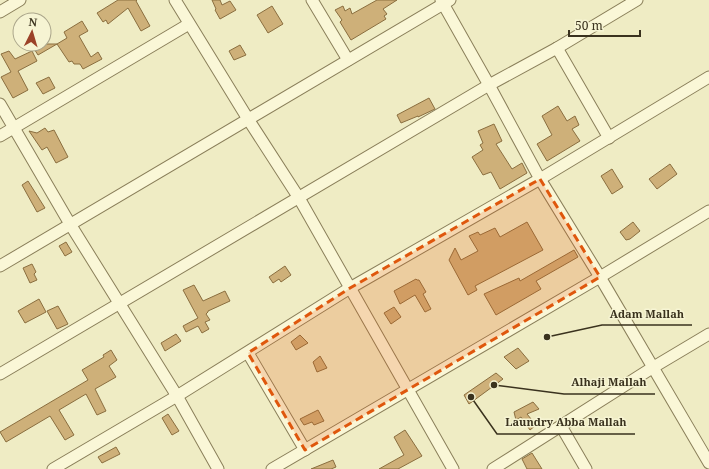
<svg xmlns="http://www.w3.org/2000/svg" width="709" height="469" viewBox="0 0 709 469" font-family="'Noto Serif',serif">
<rect width="100%" height="100%" fill="#efecc4"/>
<g fill="#ceb079" stroke="#8a6e3f">
<polygon points="118,0 137,0 136,1 150,26 141,31 128,8 108,24 106,20 103,22 97,13"/>
<polygon points="212,0 220,0 222,5 230,1 236,10 220,19 215,10 216,9"/>
<polygon points="377,0 397,0 383,9 387,14 384,16 386,19 351,40 340,22 342,20 335,10 343,6 345,11 350,8 352,14"/>
<polygon points="272,6 283,24 268,33 257,15"/>
<polygon points="82,21 88,31 79,36 91,57 98,52 102,59 83,69 80,64 74,64 72,61 69,62 57,44 67,38 64,32"/>
<polygon points="31,44 57,44 38,55"/>
<polygon points="240,45 246,55 234,60 229,51"/>
<polygon points="9,51 15,59 32,51 37,61 18,71 28,90 13,98 1,77 11,72 1,54"/>
<polygon points="49,77 55,88 43,94 36,83"/>
<polygon points="429,98 435,109 418,117 418,116 401,123 397,115"/>
<polygon points="558,106 567,121 575,116 579,125 572,129 580,141 547,161 537,144 552,135 542,116"/>
<polygon points="494,124 502,141 496,144 512,169 522,163 527,173 500,189 491,172 483,175 472,157 483,150 480,145 483,143 478,131"/>
<polygon points="45,128 48,132 54,130 68,157 56,163 47,147 42,150 29,131 37,133"/>
<polygon points="670,164 677,174 657,189 649,179"/>
<polygon points="612,169 623,187 612,194 601,176"/>
<polygon points="28,181 45,208 37,212 22,185"/>
<polygon points="527,222 543,250 475,286 477,290 468,295 449,260 455,248 461,260 478,251 469,236 478,232 480,235 495,228 500,237"/>
<polygon points="633,222 640,231 630,239 626,240 620,232"/>
<polygon points="66,242 72,252 65,256 59,246"/>
<polygon points="574,250 578,257 536,281 541,289 496,315 484,294 519,278 520,281"/>
<polygon points="32,264 36,272 34,274 37,280 30,283 23,268"/>
<polygon points="285,266 291,275 281,282 279,279 273,283 269,277"/>
<polygon points="416,279 417,280 419,280 426,292 423,294 431,309 425,312 415,295 400,304 394,291"/>
<polygon points="194,285 203,301 225,291 230,301 208,311 208,312 206,314 210,320 205,322 209,329 202,333 198,326 186,332 183,326 198,318 183,290"/>
<polygon points="39,299 46,312 25,323 18,311"/>
<polygon points="58,306 68,324 57,329 47,311"/>
<polygon points="394,307 401,317 391,324 384,313"/>
<polygon points="176,334 181,341 165,351 161,343"/>
<polygon points="300,335 308,343 296,350 291,342"/>
<polygon points="518,348 529,361 516,369 504,357"/>
<polygon points="111,350 117,360 109,366 116,377 95,389 106,411 97,415 86,394 59,410 74,435 65,440 50,416 6,442 0,432 88,380 82,370 104,357 103,355"/>
<polygon points="320,356 327,368 317,372 313,362"/>
<polygon points="496,373 503,379 469,404 464,395"/>
<polygon points="533,402 539,409 527,414 536,425 530,430 521,417 516,420 514,412"/>
<polygon points="318,410 324,421 314,425 312,422 304,425 300,419"/>
<polygon points="168,414 179,431 172,435 162,418"/>
<polygon points="405,430 422,456 398,469 379,469 404,455 394,437"/>
<polygon points="116,447 120,454 102,463 98,457"/>
<polygon points="532,453 542,469 527,469 522,459"/>
<polygon points="333,460 336,467 331,469 311,469"/>
</g>
<g fill="none" stroke-linecap="round" stroke-linejoin="round">
<defs>
<g id="street">
<polyline points="175,0 248,119 299,198 453,469"/>
<polyline points="312,0 348,60"/>
<polyline points="441,0 489,85 540,179 600,277 709,463"/>
<polyline points="0,12 20,0"/>
<polyline points="557,48 609,138"/>
<polyline points="0,104 70,224 177,396 218,469"/>
<polyline points="0,136 189,24"/>
<polyline points="0,266 450,0"/>
<polyline points="248,353 305,450"/>
<polyline points="0,374 489,85 557,48 637,0"/>
<polyline points="561,426 586,469"/>
<polyline points="53,469 177,396 350,288 540,179 709,77"/>
<polyline points="272,469 600,277 709,211"/>
<polyline points="493,469 652,368 709,334"/>
</g>
</defs>
<use href="#street" stroke="#8a7f5a" stroke-width="13"/>
<use href="#street" stroke="#faf7d7" stroke-width="11"/>
</g>
<path fill="#df570d" fill-opacity="0.2" stroke="#df570d" stroke-width="3" stroke-dasharray="8 5" stroke-linejoin="round" d="M540 179 600 277 305 450 248 353 350 288Z"/>
<path fill="none" stroke="#3a321e" stroke-width="1.5" d="M547 337L602 325H692M494 385L564 394H655M471 397L497 434H635"/>
<g fill="#3a321e" stroke="#f6f4d3" stroke-width="1.5">
<circle cx="547" cy="337" r="4"/>
<circle cx="494" cy="385" r="4"/>
<circle cx="471" cy="397" r="4"/>
</g>
<g font-size="11" text-anchor="middle" font-weight="bold" fill="#3a321e" stroke="#f6f4d3" stroke-width="3" stroke-linejoin="round" paint-order="stroke">
<text x="647" y="318">Adam Mallah</text>
<text x="609" y="386">Alhaji Mallah</text>
<text x="566" y="426">Laundry Abba Mallah</text>
</g>
<g transform="translate(32 32) rotate(5)"><circle r="19" fill="#f6f4d3" stroke="#aba68b"/>
<path d="M0-3L7 15L0 10L-7 15Z" fill="#9b4228"/>
<text y="-6" font-size="11" font-weight="bold" text-anchor="middle" fill="#3a321e">N</text>
</g>
<path d="M569 30v6h71v-6" fill="none" stroke="#3a321e" stroke-width="2"/>
<text x="575" y="30" font-size="12" fill="#3a321e" stroke="#f6f4d3" stroke-width="3" paint-order="stroke">50 m</text>
</svg>
